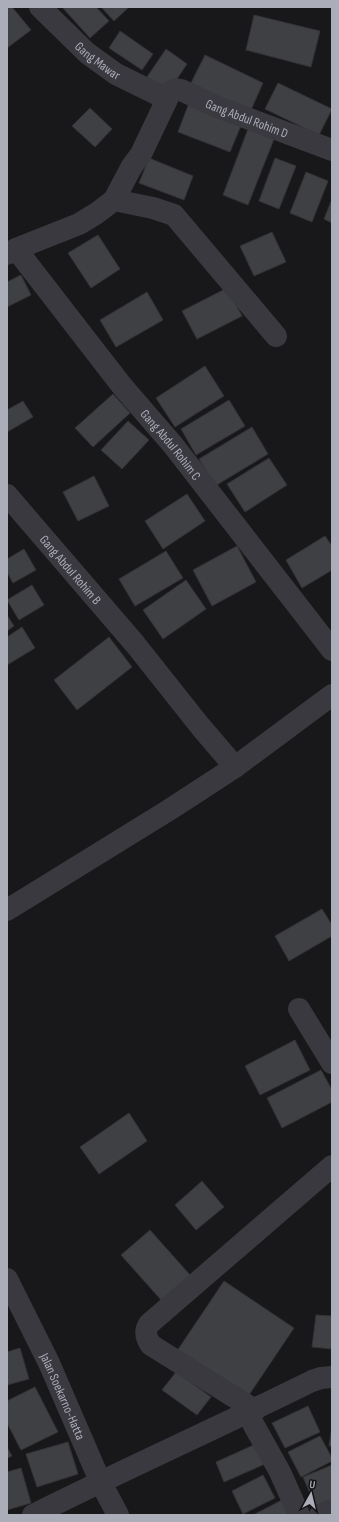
<svg xmlns="http://www.w3.org/2000/svg" width="339" height="1522" viewBox="0 0 339 1522" font-family="'Sofia Sans Condensed',sans-serif">
<rect width="100%" height="100%" fill="#18181a"/>
<g fill="#3f4044" stroke="#333236">
<polygon points="7,7 12,7 31,30 7,48"/>
<polygon points="62,7 96,7 109,21 90,38"/>
<polygon points="101,7 129,7 114,21"/>
<polygon points="254,15 320,31 311,67 246,50"/>
<polygon points="120,31 153,54 142,70 109,48"/>
<polygon points="166,49 187,64 168,92 147,77"/>
<polygon points="205,55 263,83 250,112 191,83"/>
<polygon points="278,83 332,109 319,135 265,109"/>
<polygon points="189,103 242,123 230,152 178,132"/>
<polygon points="90,108 112,129 95,147 72,126"/>
<polygon points="248,129 274,139 248,205 223,195"/>
<polygon points="149,158 193,176 184,200 139,183"/>
<polygon points="275,158 296,166 279,209 259,201"/>
<polygon points="306,172 328,181 312,222 290,213"/>
<polygon points="332,199 332,223 324,219"/>
<polygon points="272,232 286,262 254,276 240,246"/>
<polygon points="98,235 120,269 91,288 68,253"/>
<polygon points="21,275 31,295 7,307 7,282"/>
<polygon points="227,288 242,316 197,339 182,311"/>
<polygon points="147,292 163,320 116,347 100,320"/>
<polygon points="205,366 224,396 175,427 156,398"/>
<polygon points="113,394 130,413 93,447 75,428"/>
<polygon points="229,400 245,426 196,455 181,429"/>
<polygon points="23,401 33,417 7,432 7,410"/>
<polygon points="128,421 149,440 122,469 101,450"/>
<polygon points="252,427 268,454 215,486 199,459"/>
<polygon points="269,458 287,485 245,512 227,484"/>
<polygon points="94,476 109,506 78,521 63,492"/>
<polygon points="187,494 205,521 163,549 145,521"/>
<polygon points="325,536 332,546 332,570 302,588 286,560"/>
<polygon points="237,546 256,582 212,606 193,570"/>
<polygon points="24,549 36,570 13,583 7,572 7,559"/>
<polygon points="166,551 183,578 135,606 119,579"/>
<polygon points="186,580 206,609 163,639 143,610"/>
<polygon points="32,585 44,605 19,620 7,600"/>
<polygon points="7,615 14,626 7,631"/>
<polygon points="22,627 35,648 7,665 7,637"/>
<polygon points="109,637 132,667 77,710 54,680"/>
<polygon points="322,909 332,925 332,936 289,961 275,936"/>
<polygon points="295,1040 310,1070 260,1095 245,1066"/>
<polygon points="321,1070 332,1090 332,1102 282,1128 267,1098"/>
<polygon points="129,1113 147,1141 99,1174 80,1147"/>
<polygon points="202,1181 224,1207 196,1230 175,1205"/>
<polygon points="150,1230 191,1276 162,1301 121,1255"/>
<polygon points="224,1281 294,1328 247,1398 177,1351"/>
<polygon points="316,1315 332,1316 332,1349 312,1347"/>
<polygon points="20,1348 29,1379 7,1385 7,1352"/>
<polygon points="176,1372 211,1397 197,1415 162,1390"/>
<polygon points="35,1387 58,1432 21,1450 7,1423 7,1401"/>
<polygon points="308,1406 320,1432 285,1448 272,1423"/>
<polygon points="332,1427 332,1446 329,1446"/>
<polygon points="320,1436 332,1458 332,1461 301,1477 288,1452"/>
<polygon points="68,1442 78,1474 37,1487 26,1454"/>
<polygon points="256,1444 265,1464 224,1482 216,1462"/>
<polygon points="7,1447 12,1456 7,1458"/>
<polygon points="332,1465 332,1506 318,1512 303,1477"/>
<polygon points="21,1468 31,1503 7,1510 7,1472"/>
<polygon points="263,1475 275,1498 243,1514 232,1491"/>
<polygon points="282,1500 290,1515 253,1515"/>
</g>
<g fill="none" stroke-linecap="round" stroke-linejoin="round">
<g stroke="#39393f" stroke-width="22">
<path id="s1" d="M40 7 87 53 116 74 167 99"/>
<polyline points="114,200 153,208 174,215 276,336"/>
<path id="s2" d="M16 249 79 224 97 213 114 200 132 166 141 154 171 91 175 89 181 90 215 106 332 150"/>
<path id="s3" d="M7 254 16 249 122 386 173 445 332 650"/>
<path id="s4" d="M7 495 135 644 200 726 235 767"/>
<polyline points="7,910 169,810 235,767 332,695"/>
<polyline points="299,1009 332,1063"/>
<path id="s5" d="M7 1279 49 1363 100 1481 118 1515"/>
<path d="M255 1410 151 1345C146 1338 144 1332 149 1324L332 1166"/>
<polyline points="247,1413 280,1472 299,1515"/>
<path d="M33 1515C125 1469 219 1427 312 1381L321 1378 332 1377"/>
<polyline points="320,1515 332,1510"/>
</g>
</g>
<g text-anchor="middle" stroke-width="3" stroke-linejoin="round" paint-order="stroke">
<g font-size="13" fill="#abadb9" stroke="#131315">
<text dy="5" stroke="none"><textPath href="#s1" startOffset="79">Gang Mawar</textPath></text>
<text dy="5" stroke="none"><textPath href="#s2" startOffset="316">Gang Abdul Rohim D</textPath></text>
<text dy="5" stroke="none"><textPath href="#s3" startOffset="260">Gang Abdul Rohim C</textPath></text>
<text dy="5" stroke="none"><textPath href="#s4" startOffset="98">Gang Abdul Rohim B</textPath></text>
<text dy="5" stroke="none"><textPath href="#s5" startOffset="130">Jalan Soekarno-Hatta</textPath></text>
</g>
</g>
<rect width="339" height="1522" fill="none" stroke="#abadb9" stroke-width="16"/>
<g transform="translate(311 1494) rotate(8)" stroke="#131315" stroke-width="3" paint-order="stroke">
<path d="M0-3L7 15L0 10L-7 15Z" fill="#abadb9"/>
<text y="-6" font-size="11" font-weight="bold" text-anchor="middle" fill="#abadb9">U</text>
</g>
</svg>
